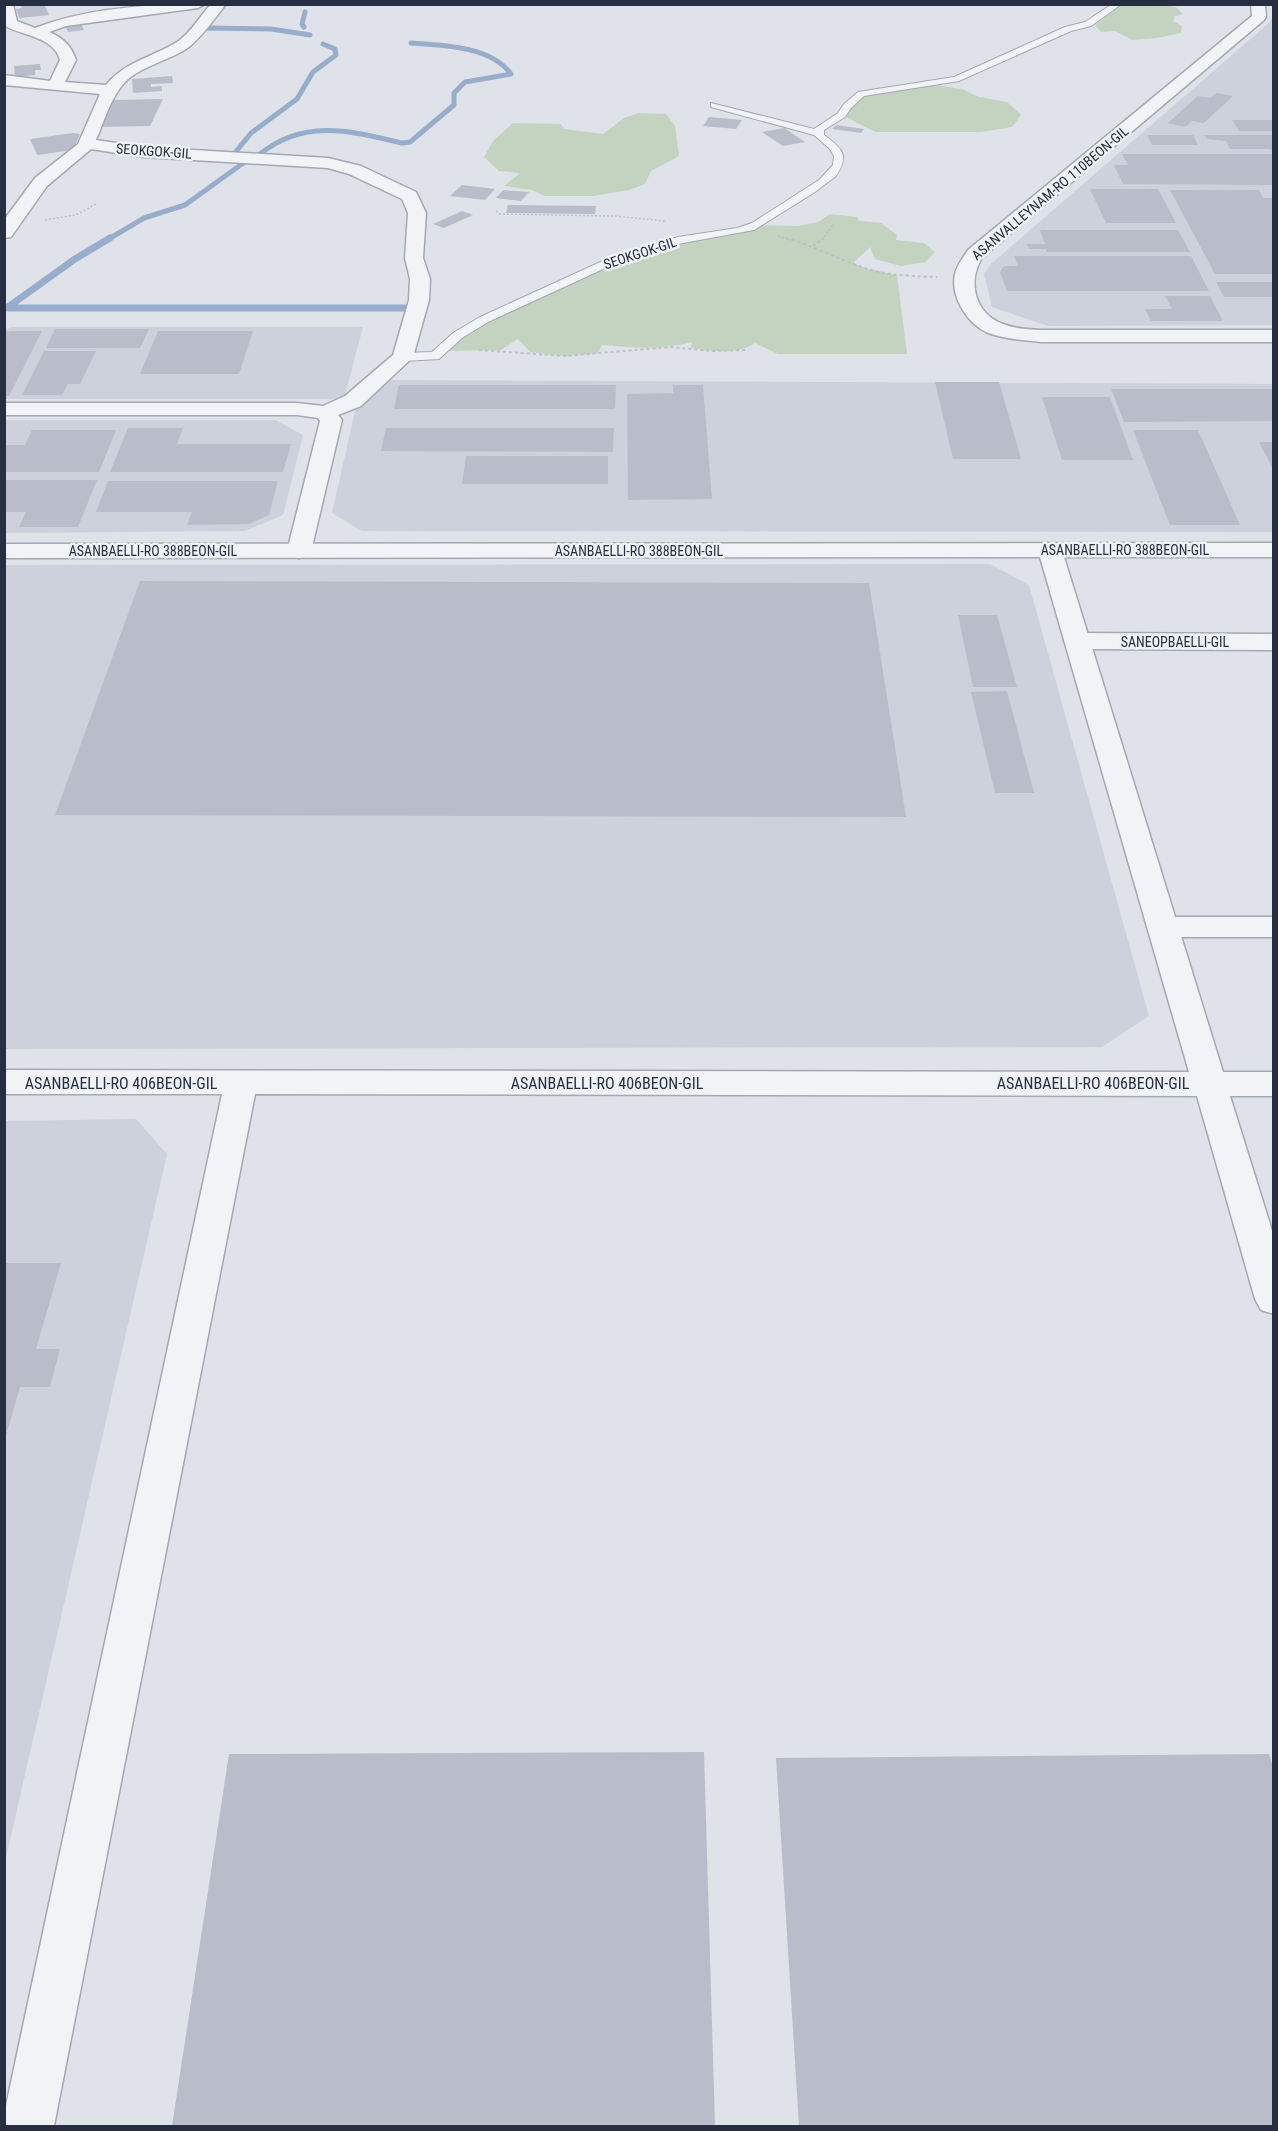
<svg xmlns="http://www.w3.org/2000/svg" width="1278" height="2131" viewBox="0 0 1278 2131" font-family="'Roboto Condensed',sans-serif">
<rect width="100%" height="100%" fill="#dfe2e9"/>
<g fill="#cdd1db">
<polygon points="1273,16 1273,325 1048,326 992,307 984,274 991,264 1270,22"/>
<polygon points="12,327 363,327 344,399 5,399 5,330"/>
<polygon points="388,380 1273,384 1273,532 362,531 332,513 355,411"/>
<polygon points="4,420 275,420 303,435 283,515 245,531 5,533"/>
<polygon points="990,564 1029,585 1149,1016 1102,1047 5,1049 4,565"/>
<polygon points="136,1119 167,1154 5,1862 5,1121"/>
</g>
<g fill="#c3d3c0">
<polygon points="1154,4 1176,7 1183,14 1175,16 1173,21 1182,26 1181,33 1157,38 1132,40 1115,31 1101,32 1095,25 1122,5"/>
<polygon points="935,85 962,89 979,97 1007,102 1021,115 1012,127 981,132 875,132 842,115 861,94"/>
<polygon points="639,113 666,114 675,126 679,156 651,171 645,184 629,190 593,196 545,196 532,190 504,186 520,173 499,171 484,157 493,141 513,123 561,124 564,129 603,134 624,118"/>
<path d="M830 214 857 217 859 221 881 223 897 235 896 240 924 243 935 252 926 262 901 266 875 259 870 247 853 263 868 269 897 275 907 354H778L755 343C737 355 712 351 691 348L692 342C661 350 633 348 602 345L598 353 565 356 530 352 518 339 501 350 440 351 481 322 651 247 756 225 798 226 818 222Z"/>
</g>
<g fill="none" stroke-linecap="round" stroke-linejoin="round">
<g stroke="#98accb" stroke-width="5">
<polyline points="304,27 302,24 305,12"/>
<polyline points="206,28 271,29 310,35"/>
<polyline points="234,154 251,133 297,99 313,72 336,55 335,49 323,44"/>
<path d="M260 154C305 118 351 131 402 143L410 142 454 105V93L465 82 511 74C491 46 442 45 411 43"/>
<polyline points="107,240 144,218 185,205 246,161"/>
</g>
<g stroke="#98accb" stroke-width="7">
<polyline points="8,307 75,259 110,238"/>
<polyline points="7,308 406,308"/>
</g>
</g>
<g fill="#b9bdc9">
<polygon points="20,4 44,4 49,15 19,18 16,9 22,8"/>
<polygon points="80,22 84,30 68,32 65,24"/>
<polygon points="40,64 41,70 35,70 35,75 15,77 14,66"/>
<polygon points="172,76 173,83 151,84 151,87 162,86 162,91 133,93 132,79"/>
<polygon points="1217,93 1233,96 1204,123 1192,121 1185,127 1168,123 1198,96 1210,98"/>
<polygon points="163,99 150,126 100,127 114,100"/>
<polygon points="709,117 742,120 736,129 703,126"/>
<polygon points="1232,120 1274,120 1274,131 1239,131"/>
<polygon points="836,125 864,129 861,133 832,129"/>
<polygon points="784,128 805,142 783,146 762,132"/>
<polygon points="73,133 80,134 73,150 37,155 30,139"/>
<polygon points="1147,135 1193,135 1198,145 1152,145"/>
<polygon points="1204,135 1274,135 1274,154 1271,149 1230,149 1226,141 1207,139"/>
<polygon points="1122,154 1274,154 1274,185 1123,184 1114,165 1128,165"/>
<polygon points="462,185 495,189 485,200 450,196"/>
<polygon points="1090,189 1158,189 1176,223 1106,223"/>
<polygon points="503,190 529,192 521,201 496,198"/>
<polygon points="1170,190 1259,190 1263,198 1274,198 1274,274 1215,274"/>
<polygon points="508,205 596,206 595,214 506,213"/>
<polygon points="462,211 473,215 444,228 433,224"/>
<polygon points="1040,230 1178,230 1190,252 1047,252 1046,249 1029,249 1027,244 1045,244"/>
<polygon points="1014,256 1191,256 1209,291 1007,291 1000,272 1004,266 1018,266"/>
<polygon points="1216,282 1274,282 1274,297 1224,297"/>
<polygon points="1165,296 1210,296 1223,321 1151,321 1145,309 1172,309"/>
<polygon points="55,329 149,329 140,348 46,348"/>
<polygon points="10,331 42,331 9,396 4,396 4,332"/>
<polygon points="158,331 253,331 239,374 140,374"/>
<polygon points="44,351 96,351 80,384 68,384 62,395 22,395"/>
<polygon points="935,382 999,382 1021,459 953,459"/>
<polygon points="399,385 616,385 615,409 394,409"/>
<polygon points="673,385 703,385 712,499 628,500 627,394 673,393"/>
<polygon points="1111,389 1274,389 1274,421 1124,422"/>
<polygon points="1042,397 1110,397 1133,460 1062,460"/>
<polygon points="128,428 183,428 177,444 291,444 283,472 110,472"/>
<polygon points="386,428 614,428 613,452 381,451"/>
<polygon points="32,430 116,430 99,472 4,472 4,445 25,445"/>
<polygon points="1133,430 1198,430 1240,525 1170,525"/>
<polygon points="1259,442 1274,442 1274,471"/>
<polygon points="466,456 608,456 608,484 462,484"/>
<polygon points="4,480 97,480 78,527 19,527 26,512 4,512"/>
<polygon points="108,481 278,481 269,515 249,524 187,525 192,512 96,512"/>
<polygon points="140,581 869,583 906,817 55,815"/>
<polygon points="958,615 997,615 1017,687 973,687"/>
<polygon points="1007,691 1034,793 995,793 971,692"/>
<polygon points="4,1263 61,1263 36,1349 60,1349 50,1387 20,1387 5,1439"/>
<polygon points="704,1752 715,2126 172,2126 229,1754"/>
<polygon points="1269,1754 1274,1770 1274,2126 799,2126 776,1758"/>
</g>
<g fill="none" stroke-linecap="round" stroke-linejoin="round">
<defs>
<path id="service" d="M1106 4 1119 6 1091 26 1071 31 959 81 864 96 851 108 845 117 824 130V135C842 148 850 155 836 176L815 192 754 230 672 245 614 264 488 322 462 338 439 359 403 361 397 357 403 353 432 352 453 333 480 317 620 253 678 237 737 228 752 223 819 180 833 165 834 156 829 148 814 135 711 107V103L814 129 838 113 844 104 858 92 954 77 1065 27 1085 22 1109 6Z"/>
<g id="minor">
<path d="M4 4H13L17 21 35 28C87 8 149 4 205 4L198 8 66 26 49 32C63 38 71 45 76 60L65 82 106 85C124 62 153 57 177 42 191 33 199 17 211 4H226C216 17 198 42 186 49 169 60 138 68 125 82 111 97 104 121 96 140L143 147 328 158 361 166 416 192 426 213 423 258 430 279 429 300 413 357 361 406 338 415 342 420 311 551 307 556 299 558 291 556 287 551 320 421 318 418 297 415H4V403H297L323 406 345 396 393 355 409 300 410 279 405 258 408 213 402 199 349 174 328 168 143 157 91 149 47 186 11 237 4 238V220L35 178 78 144 100 94 4 85V75L50 81 60 60C54 37 24 36 5 26Z"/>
<polygon points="1077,633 1274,634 1274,650 1077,649 1068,646 1064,641 1068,636"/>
<polygon points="1162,917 1274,917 1274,937 1162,937 1151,934 1147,927 1151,920"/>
</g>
<g id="tertiary">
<path d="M1251 4H1265L1266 17 1264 20 982 258C967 282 975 314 1003 324 1015 329 1029 329 1041 330H1274V342H1041C1023 340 1003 339 986 332 967 323 950 296 955 274 957 265 963 258 968 250L1252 16Z"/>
<polygon points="1274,543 1274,557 1064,557 1223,1072 1274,1072 1274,1096 1230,1096 1274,1237 1274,1314 1261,1310 1255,1299 1197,1096 255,1094 54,2126 4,2126 4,2115 222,1094 4,1094 4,1070 1189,1072 1040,557 4,558 4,544"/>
</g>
</defs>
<use href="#service" stroke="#a4a8b3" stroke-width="2"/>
<use href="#minor" stroke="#a4a8b3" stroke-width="3"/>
<use href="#tertiary" stroke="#a4a8b3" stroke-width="3"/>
<g stroke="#bdc0c8" stroke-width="1.5" stroke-dasharray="2 2" stroke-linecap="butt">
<polyline points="496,211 500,214 614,216 665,221"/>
<polyline points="45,220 76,215 96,204"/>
<polyline points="778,236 791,240"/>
<polyline points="822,240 833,225"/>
</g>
<g stroke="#bdc0c8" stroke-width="2" stroke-dasharray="3 3" stroke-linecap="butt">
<path d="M786 238C814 246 840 260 868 269 890 276 914 276 937 277"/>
<polyline points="813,246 824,238"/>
<polyline points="479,350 565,356 670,347 712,351 745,350"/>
</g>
<use href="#service" fill="#f2f3f7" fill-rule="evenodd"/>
<use href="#minor" fill="#f2f3f7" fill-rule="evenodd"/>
<use href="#tertiary" fill="#f2f3f7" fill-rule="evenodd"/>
</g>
<g text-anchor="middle" stroke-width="5" stroke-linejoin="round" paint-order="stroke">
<g font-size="14" fill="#272e41" stroke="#eef1f6">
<text transform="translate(154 151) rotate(4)" y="5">SEOKGOK-GIL</text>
<text transform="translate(1050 193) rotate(-40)" y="5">ASANVALLEYNAM-RO 110BEON-GIL</text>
<text transform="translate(640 253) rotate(-18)" y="5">SEOKGOK-GIL</text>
<text x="1125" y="555">ASANBAELLI-RO 388BEON-GIL</text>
<text x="153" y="556">ASANBAELLI-RO 388BEON-GIL</text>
<text x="639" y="556">ASANBAELLI-RO 388BEON-GIL</text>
<text x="1175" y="647">SANEOPBAELLI-GIL</text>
</g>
<g font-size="16" fill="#272e41" stroke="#eef1f6">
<text x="121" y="1089">ASANBAELLI-RO 406BEON-GIL</text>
<text x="607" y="1089">ASANBAELLI-RO 406BEON-GIL</text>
<text x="1093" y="1089">ASANBAELLI-RO 406BEON-GIL</text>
</g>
</g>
<rect width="1278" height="2131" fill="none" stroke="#272e41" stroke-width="12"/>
</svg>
